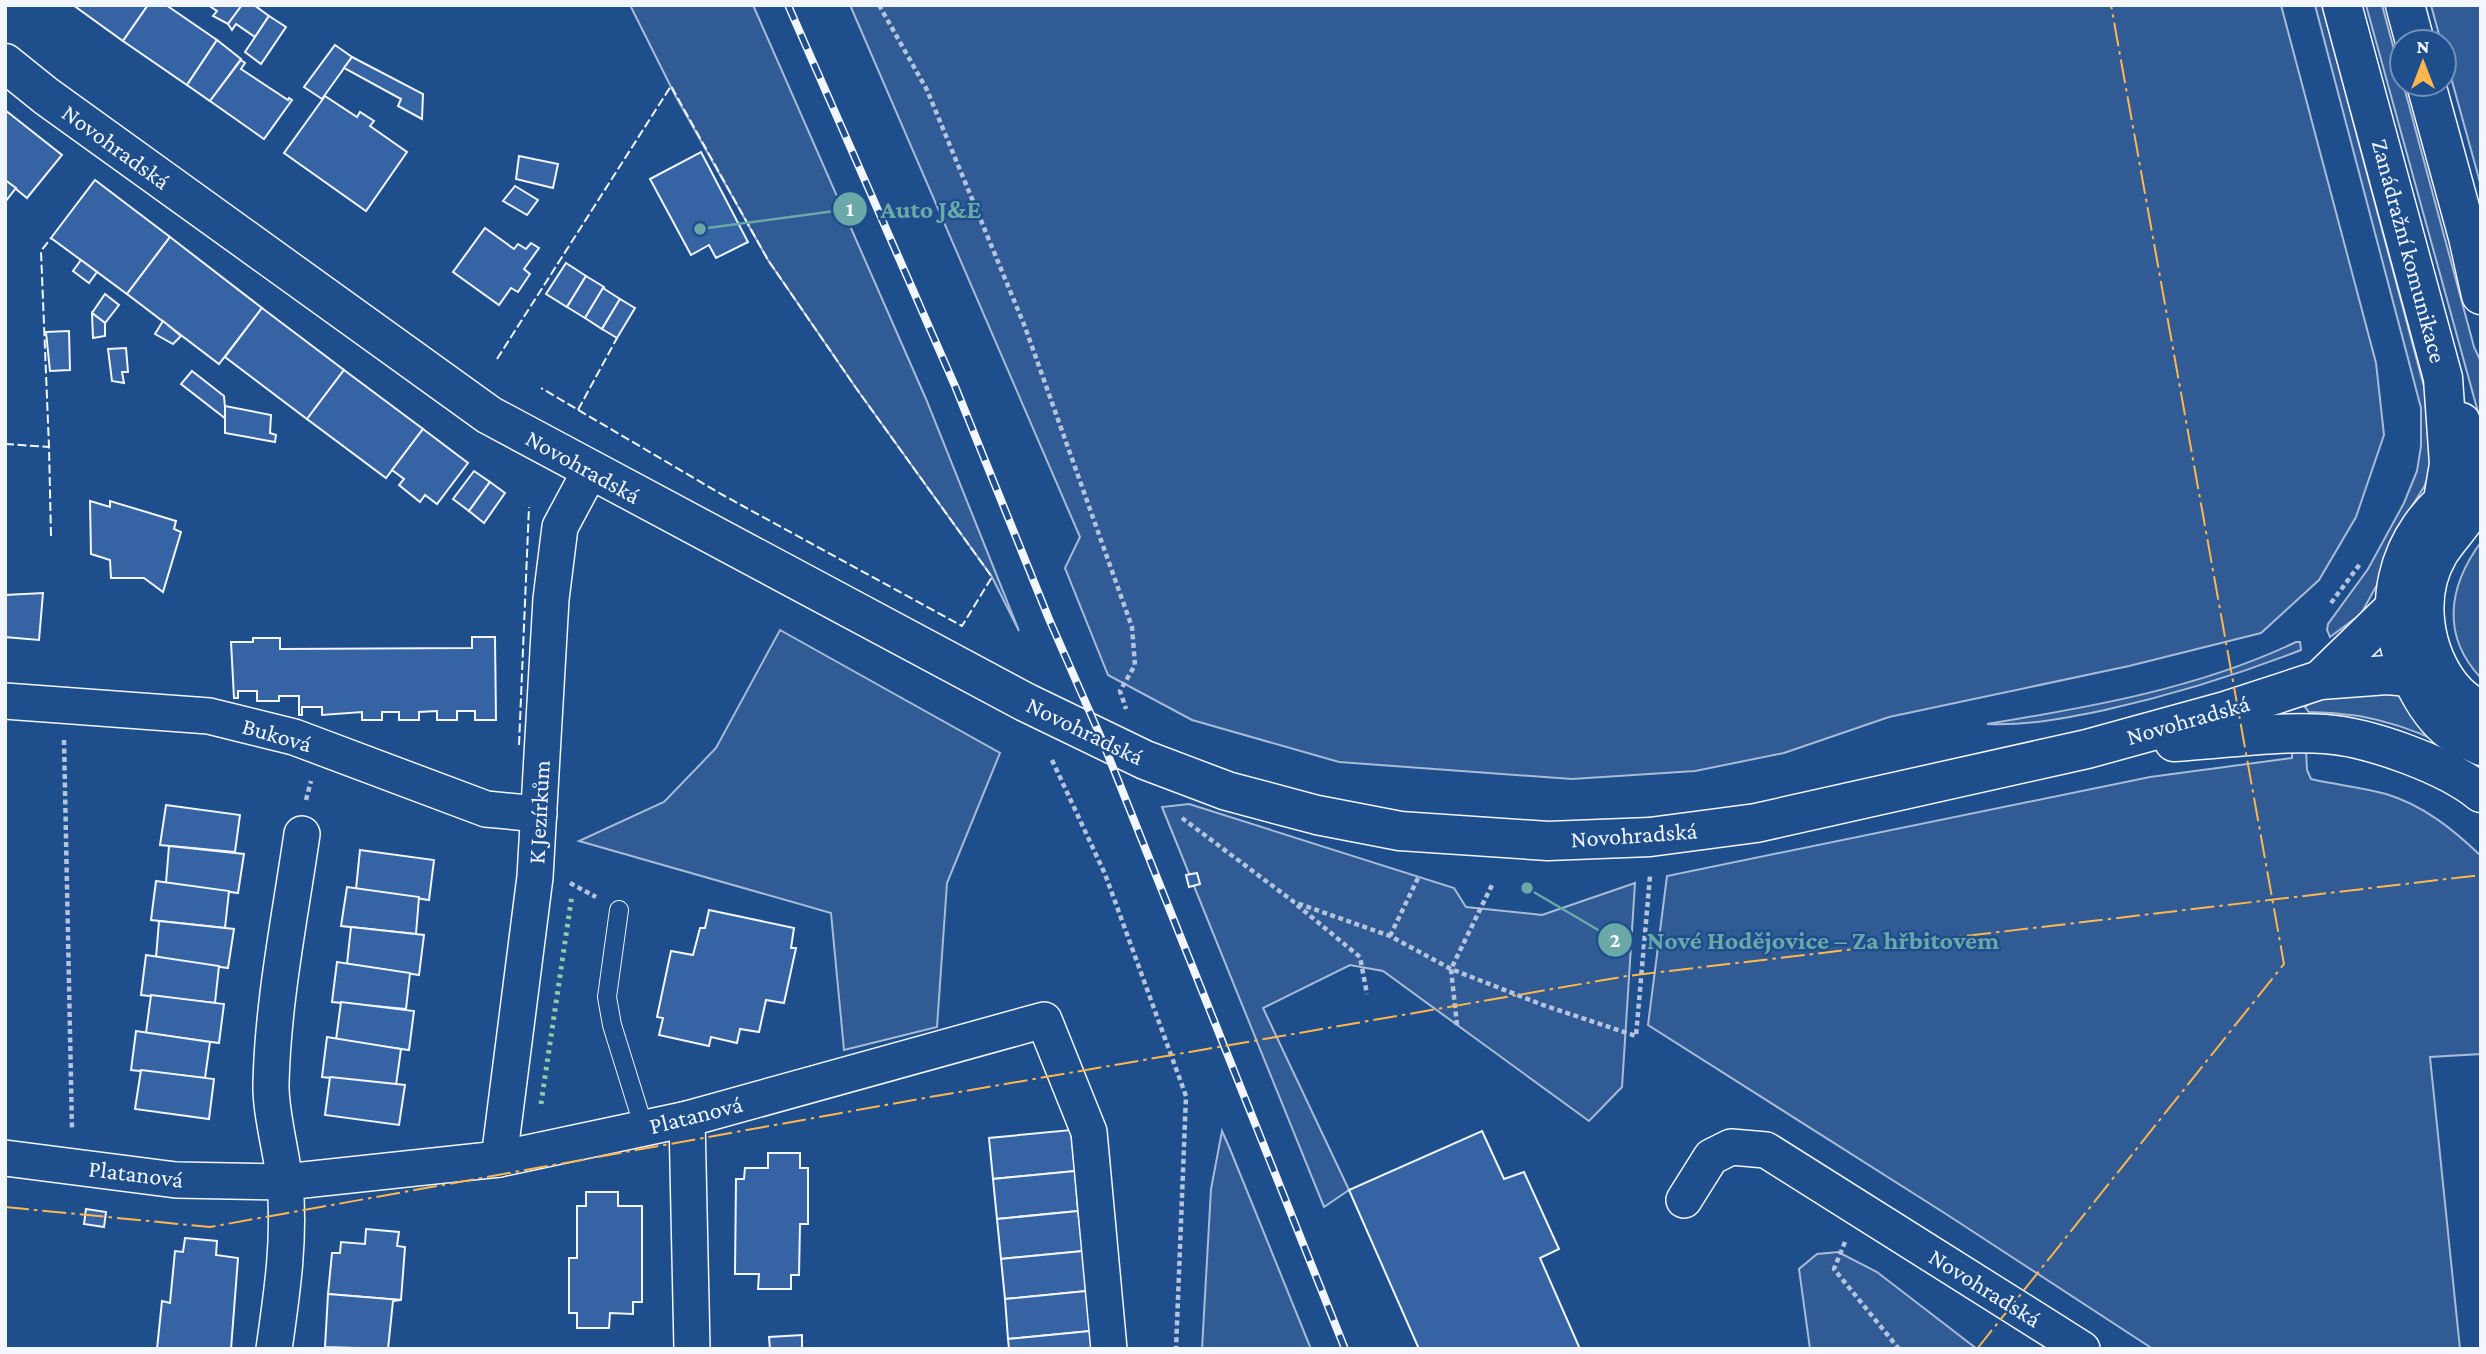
<svg xmlns="http://www.w3.org/2000/svg" width="2486" height="1354" viewBox="0 0 2486 1354" font-family="'Crimson Pro',serif">
<rect width="100%" height="100%" fill="#1f4e8c"/>
<g fill="#305b95" stroke="#a8bbd7" stroke-width="2">
<polygon points="630,5 753,5 926,399 1019,631 992,577 856,388 768,260 675,95"/>
<polygon points="850,5 2281,5 2376,363 2384,435 2356,517 2319,580 2261,633 2129,666 1889,717 1784,753 1695,771 1572,779 1339,762 1192,720 1108,675 1065,568 1080,537"/>
<polygon points="2315,5 2322,5 2434,424 2433,467 2424,487 2396,531 2387,550 2379,581 2361,614 2330,637 2327,630 2328,624 2368,569 2404,503 2417,471 2421,446 2421,408"/>
<polygon points="2366,5 2382,5 2474,347 2481,362 2481,423"/>
<polygon points="2431,5 2481,5 2481,186 2444,52 2444,42 2441,42"/>
<path d="M2481 542V678C2441 636 2448 587 2481 542Z"/>
<polygon points="780,630 1000,753 947,883 937,1027 844,1050 831,913 579,841 664,802 716,748"/>
<path d="M2296 642H2300L2301 650C2237 675 2172 695 2105 710 2066 718 2027 726 1987 724 2091 707 2200 688 2296 642Z"/>
<path d="M2399 687 2481 760V768C2432 731 2370 712 2309 712L2305 707C2318 693 2378 690 2399 687Z"/>
<path d="M2292 749H2306L2307 770 2311 779C2336 785 2361 787 2386 794 2423 805 2454 830 2481 856V1054L2430 1057 2460 1349H2153L1946 1214 1648 1025 1667 876 2150 777 2292 758Z"/>
<polygon points="1189,804 1454,888 1466,907 1542,915 1635,883 1622,1087 1589,1121 1383,971 1350,965 1263,1008 1349,1190 1324,1207 1162,807"/>
<polygon points="1222,1131 1230,1149 1311,1349 1202,1349 1211,1189"/>
<polygon points="1838,1252 1877,1272 1977,1349 1810,1349 1799,1269 1817,1254"/>
</g>
<g fill="#3563a3" stroke="#f2f6ff" stroke-width="2">
<polygon points="73,5 148,5 123,41"/>
<polygon points="148,5 166,5 217,40 187,85 123,41"/>
<polygon points="208,5 242,5 228,24 213,16 217,11"/>
<polygon points="242,5 254,5 269,16 255,37 236,24 232,30 228,24"/>
<polygon points="269,16 286,27 261,64 245,52"/>
<polygon points="217,40 241,59 210,101 187,85"/>
<polygon points="335,45 352,57 322,99 304,87"/>
<polygon points="352,57 423,94 422,119 398,106 401,99 344,68"/>
<polygon points="241,60 245,63 241,69 288,100 289,98 292,100 264,139 210,101"/>
<polygon points="325,96 357,117 360,112 374,121 370,126 407,152 366,211 284,153"/>
<polygon points="5,110 62,155 27,198 5,180"/>
<polygon points="701,152 748,242 716,258 709,245 691,255 650,179"/>
<polygon points="519,156 558,164 553,188 516,179"/>
<polygon points="5,180 16,188 5,202"/>
<polygon points="95,180 170,237 127,294 51,238"/>
<polygon points="515,186 538,200 527,215 503,201"/>
<polygon points="485,228 514,249 518,244 526,249 531,243 539,248 524,269 530,274 518,292 511,288 499,305 453,272"/>
<polygon points="170,237 262,308 219,364 127,294"/>
<polygon points="81,260 97,272 89,283 73,271"/>
<polygon points="566,263 586,276 567,307 546,294"/>
<polygon points="586,276 604,287 585,318 567,307"/>
<polygon points="603,288 620,299 602,329 585,318"/>
<polygon points="105,294 119,305 105,323 92,313"/>
<polygon points="620,299 635,308 617,338 602,329"/>
<polygon points="262,308 344,370 307,419 225,357"/>
<polygon points="92,313 105,323 105,336 93,338"/>
<polygon points="163,321 181,336 173,344 155,334"/>
<polygon points="69,331 70,370 50,371 46,332"/>
<polygon points="126,348 128,372 122,372 124,383 112,381 108,349"/>
<polygon points="344,370 423,429 386,478 307,419"/>
<polygon points="192,371 224,396 226,419 181,384"/>
<polygon points="225,406 271,415 270,433 276,435 275,442 225,433"/>
<polygon points="423,429 468,463 437,504 425,495 420,502 399,485 404,479 392,470"/>
<polygon points="474,471 490,482 469,511 453,499"/>
<polygon points="490,482 505,493 484,523 469,511"/>
<polygon points="90,501 110,507 110,501 176,521 174,529 181,532 163,592 144,578 111,578 110,560 91,554"/>
<polygon points="43,593 39,640 5,637 5,595"/>
<polygon points="472,637 495,637 496,720 475,720 475,711 457,711 457,720 437,720 437,711 419,712 419,720 399,720 399,712 382,712 382,720 362,720 362,712 322,715 322,707 302,707 302,715 299,715 299,696 279,696 279,701 257,701 257,691 238,691 238,698 234,698 231,642 253,642 253,638 280,638 280,649 472,648"/>
<polygon points="166,805 240,815 235,852 160,845"/>
<polygon points="169,846 244,854 238,893 166,883"/>
<polygon points="360,850 434,860 429,900 356,889"/>
<polygon points="1197,873 1200,884 1189,887 1186,875"/>
<polygon points="156,881 229,891 225,928 151,920"/>
<polygon points="347,887 419,897 416,934 341,926"/>
<polygon points="709,910 794,928 791,948 796,948 784,1003 766,1000 759,1032 740,1029 737,1043 711,1037 709,1046 659,1035 663,1018 657,1017 671,951 693,955 700,928 705,928"/>
<polygon points="159,921 234,929 228,968 156,958"/>
<polygon points="351,927 424,935 419,975 347,964"/>
<polygon points="146,955 219,966 215,1003 141,995"/>
<polygon points="337,962 410,973 406,1009 332,1002"/>
<polygon points="151,995 224,1004 219,1043 146,1033"/>
<polygon points="341,1002 414,1011 409,1050 336,1040"/>
<polygon points="136,1031 210,1042 205,1078 131,1070"/>
<polygon points="327,1037 401,1049 396,1085 322,1077"/>
<polygon points="141,1070 214,1079 209,1119 135,1109"/>
<polygon points="330,1077 405,1085 399,1125 325,1115"/>
<polygon points="1071,1130 1075,1171 993,1179 989,1138"/>
<polygon points="1482,1131 1504,1179 1524,1172 1559,1249 1540,1258 1580,1349 1419,1349 1349,1190"/>
<polygon points="768,1153 800,1153 800,1168 808,1168 808,1224 800,1224 799,1275 791,1275 791,1289 758,1289 759,1274 735,1274 736,1179 744,1179 745,1168 768,1168"/>
<polygon points="1075,1171 1078,1211 997,1219 993,1179"/>
<polygon points="586,1192 618,1192 618,1206 642,1206 642,1302 633,1302 633,1314 610,1313 609,1328 577,1328 577,1313 569,1313 569,1258 577,1258 577,1206 586,1206"/>
<polygon points="86,1209 106,1212 104,1227 84,1224"/>
<polygon points="1078,1211 1083,1251 1001,1259 997,1219"/>
<polygon points="366,1229 399,1232 397,1246 405,1247 401,1300 328,1294 332,1253 340,1253 341,1242 365,1244"/>
<polygon points="185,1238 217,1241 216,1255 238,1258 231,1349 157,1349 162,1301 170,1303 175,1251 183,1252"/>
<polygon points="1083,1251 1086,1291 1005,1299 1001,1259"/>
<polygon points="1086,1291 1090,1331 1008,1339 1005,1299"/>
<polygon points="328,1294 401,1300 393,1301 388,1349 325,1347"/>
<polygon points="1090,1331 1092,1349 1009,1349 1008,1339"/>
<polygon points="802,1335 802,1349 770,1349 769,1337"/>
</g>
<g fill="none" stroke-linecap="round" stroke-linejoin="round">
<defs>
<polyline id="lane" points="619,910 607,997 612,1025 644,1128"/>
<g id="street">
<polyline points="5,701 209,716 294,737 486,809 539,814"/>
<polyline points="687,1119 692,1349"/>
<polyline points="5,1158 176,1180 285,1182 499,1159 687,1119 1044,1020 1089,1132 1109,1349"/>
<polyline points="499,1159 535,877 551,599 560,527 590,471"/>
<polyline points="1684,1200 1711,1157 1731,1147 1766,1150 2082,1349"/>
<path d="M274 1349C282 1293 290 1240 285 1184 282 1153 270 1112 271 1083 273 1000 290 917 302 834"/>
</g>
<g id="secondary">
<polyline points="2342,5 2443,378 2449,464 2443,500"/>
<polyline points="2405,5 2415,42"/>
<polyline points="5,63 46,96 489,415 1025,702 1145,760 1227,791 1317,815 1400,831 1548,841 1650,837 1756,823 2087,749 2225,711 2320,680 2387,675 2410,677 2433,682 2454,690"/>
<polyline points="2426,84 2468,237 2481,295"/>
<path d="M2461 422C2471 444 2478 469 2475 494 2472 517 2451 533 2439 553 2414 595 2423 651 2452 688 2459 697 2471 705 2481 712"/>
<path d="M2463 486C2393 533 2375 616 2418 690 2427 707 2439 724 2456 735 2464 739 2473 742 2481 746"/>
<polyline points="2320,680 2394,608"/>
<path d="M2174 742C2223 739 2275 731 2325 734 2369 737 2447 765 2481 793"/>
</g>
</defs>
<use href="#lane" stroke="#f2f6ff" stroke-width="20"/>
<use href="#street" stroke="#f2f6ff" stroke-width="38"/>
<use href="#secondary" stroke="#f2f6ff" stroke-width="41"/>
<g stroke="#b3c4dc" stroke-width="4.5" stroke-dasharray="5 3.5" stroke-linecap="butt">
<polyline points="879,5 927,90 1025,327 1132,627 1135,665 1120,691 1126,709"/>
<polyline points="2331,603 2360,564"/>
<polyline points="64,740 72,1130"/>
<polyline points="1052,760 1105,874 1186,1096 1176,1349"/>
<polyline points="306,800 311,781"/>
<polyline points="1182,818 1294,902 1390,936 1451,969 1543,1005 1636,1036 1650,876"/>
<polyline points="570,883 596,897"/>
<polyline points="1297,905 1360,957 1367,994"/>
<polyline points="1390,936 1419,876"/>
<polyline points="1457,1025 1451,969 1492,885"/>
<polyline points="1845,1242 1834,1269 1899,1349"/>
</g>
<use href="#lane" stroke="#1f4e8c" stroke-width="18"/>
<use href="#street" stroke="#1f4e8c" stroke-width="35"/>
<use href="#secondary" stroke="#1f4e8c" stroke-width="38"/>
<defs>
<polyline id="rail" points="788,5 955,386 1049,619 1102,740 1345,1349"/>
</defs>
<use href="#rail" stroke="#f2f6ff" stroke-width="8"/>
<use href="#rail" stroke="#1f4e8c" stroke-width="5" stroke-dasharray="16" stroke-linecap="butt"/>
<polyline stroke="#97c8a6" stroke-width="5" stroke-dasharray="3.5 5" stroke-linecap="butt" points="541,1104 572,895"/>
<g stroke="#f2f6ff" stroke-width="2" stroke-dasharray="9 3.5" stroke-linecap="butt">
<polyline points="497,359 671,86 768,260 856,388 992,577 962,626 721,494 541,388"/>
<polyline points="578,410 617,338"/>
<polyline points="5,444 49,447"/>
<polyline points="51,536 49,447 41,251 51,238"/>
<polyline points="519,745 529,507"/>
</g>
<g stroke="#ffb74d" stroke-width="2" stroke-dasharray="24 5 3.5 5" stroke-linecap="butt">
<polyline points="5,1207 210,1227 919,1099 1627,976 2481,875"/>
<polyline points="1977,1349 2284,964 2111,5"/>
</g>
</g>
<g text-anchor="middle" stroke-width="5" stroke-linejoin="round" paint-order="stroke">
<g font-size="24" fill="#f2f6ff" stroke="#1f4e8c">
<text transform="translate(116 147) rotate(36)" y="8">Novohradská</text>
<text transform="translate(2409 251) rotate(75)" y="8">Zanádražní komunikace</text>
<text transform="translate(583 467) rotate(29)" y="8">Novohradská</text>
<text transform="translate(2188 720) rotate(-16)" y="8">Novohradská</text>
<text transform="translate(1085 731) rotate(26)" y="8">Novohradská</text>
<text transform="translate(277 735) rotate(16)" y="8">Buková</text>
<text transform="translate(539 812) rotate(-87)" y="8">K Jezírkům</text>
<text transform="translate(1634 835) rotate(-4)" y="8">Novohradská</text>
<text transform="translate(696 1115) rotate(-14)" y="8">Platanová</text>
<text transform="translate(136 1174) rotate(7)" y="8">Platanová</text>
<text transform="translate(1985 1288) rotate(32)" y="8">Novohradská</text>
</g>
</g>
<path fill="none" stroke="#6aa9a8" stroke-width="2.5" d="M700 229L850 209M1527 888L1615 940"/>
<g fill="#6aa9a8" stroke="#1f4e8c" stroke-width="2.5">
<circle cx="700" cy="229" r="7"/>
<circle cx="1527" cy="888" r="7"/>
<circle cx="850" cy="209" r="18"/>
<circle cx="1615" cy="940" r="18"/>
</g>
<g font-size="21" text-anchor="middle" font-weight="bold" fill="#fff">
<text x="850" y="216">1</text>
<text x="1615" y="947">2</text>
</g>
<g font-size="26" text-anchor="middle" font-weight="bold" fill="#6aa9a8" stroke="#1f4e8c" stroke-width="5" stroke-linejoin="round" paint-order="stroke">
<text x="931" y="218">Auto J&amp;E</text>
<text x="1823" y="949">Nové Hodějovice – Za hřbitovem</text>
</g>
<rect width="2486" height="1354" fill="none" stroke="#f2f6ff" stroke-width="14"/>
<g transform="translate(2423 63)"><circle r="33" fill="#1f4e8c" stroke="#7391ba" stroke-width="2"/>
<path d="M0-5L12 26L0 18L-12 26Z" fill="#ffb74d"/>
<text y="-10" font-size="19" font-weight="bold" text-anchor="middle" fill="#f2f6ff">N</text>
</g>
</svg>
